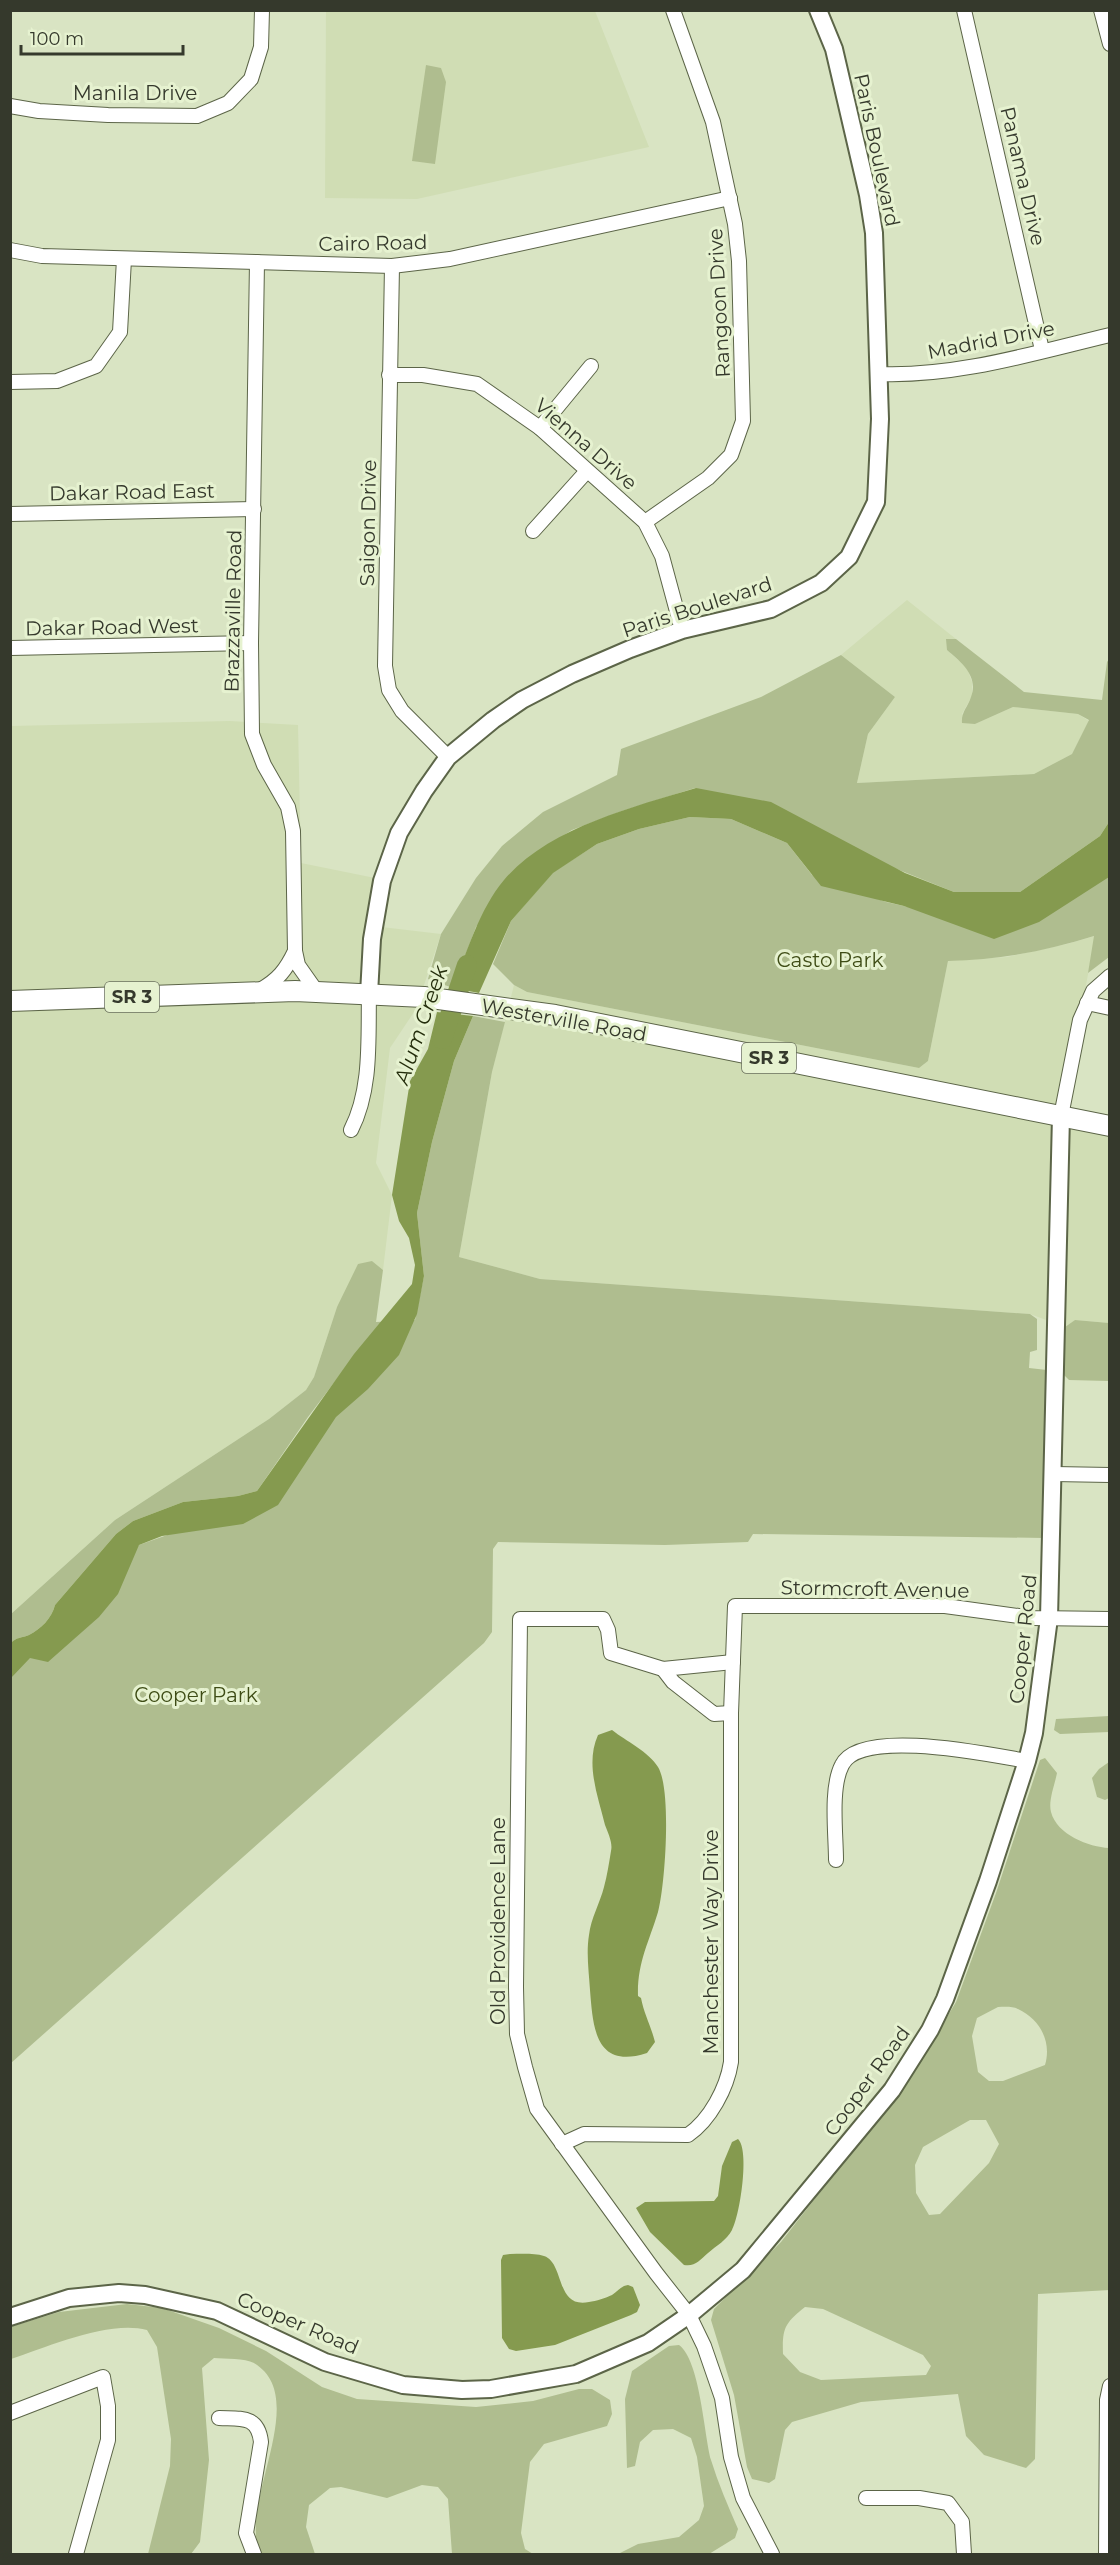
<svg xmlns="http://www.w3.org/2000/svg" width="1120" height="2565" viewBox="0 0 1120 2565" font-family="Montserrat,sans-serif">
<rect width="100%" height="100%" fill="#d9e4c3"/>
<g fill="#d0ddb4">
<polygon points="326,11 595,11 649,147 417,199 325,198"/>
<polygon points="907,600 956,639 947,640 947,650 967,668 972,682 972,696 962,714 975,724 1013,707 1078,714 1089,721 1072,754 1034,774 857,783 868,734 895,697 841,655"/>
<polygon points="230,721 298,725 301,863 380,879 373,926 441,934 416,1009 390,1048 376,1163 392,1195 383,1270 372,1261 337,1307 314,1377 306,1390 269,1419 115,1520 11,1614 11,726"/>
<polygon points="1095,936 1062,1116 1109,1126 1109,1323 1075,1320 1065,1327 1030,1314 540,1279 459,1257 492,1072 514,985 527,992 919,1068 928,1061 948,961 1007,957 1067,944"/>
</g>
<g fill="#afbd8f" fill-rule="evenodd">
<polygon points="426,65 441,68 446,82 435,164 412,161"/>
<path d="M946 639H956L1024 692 1102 700 1107 662 1109 659V822L1100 836 1020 892H954L695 788 622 811 572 830 536 853 476 927 453 988 428 979 441 934 476 878 502 846 543 812 617 775 621 749 761 697 841 655 895 697 868 734 857 783 1034 774 1072 754 1089 720 1078 714 1013 707 975 724 962 723C961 712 968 707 971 697 979 676 961 662 947 650Z"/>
<path d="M690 817 731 819 787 843 812 875 886 902 998 927 1109 830V957L1088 973 1094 936C1046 951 999 960 948 961L928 1061 919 1068 527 992 514 985 493 964 511 921 552 873 597 844 639 829Z"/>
<path d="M473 1016 505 1022 492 1072 459 1257 540 1279 1030 1314 1037 1319V1350L1030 1352 1029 1368 1047 1370 1044 1538 753 1534 748 1542 665 1545 498 1542 493 1549 492 1632 484 1643 11 2063V1670L139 1545 255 1504 367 1339 308 1417 257 1491 238 1496 183 1502 133 1521 116 1534 55 1605C52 1618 41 1629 29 1635 22 1638 16 1637 11 1643V1614L115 1520 269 1419 306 1390 314 1377 337 1307 358 1264 372 1261 383 1270 376 1322 415 1320 424 1276 417 1213 432 1142 454 1061Z"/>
<polygon points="1075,1320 1109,1323 1109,1381 1069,1380 1063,1374 1065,1327"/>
<polygon points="1109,1716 1109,1732 1060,1734 1054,1730 1056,1719"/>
<path d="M1045 1758 1057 1773C1055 1784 1048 1801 1051 1812 1057 1835 1089 1847 1109 1848L1110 2290 1038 2294 1035 2459 1026 2468 984 2455 966 2436 958 2394 861 2402 792 2422 785 2430 775 2479 769 2483 752 2479 747 2467 734 2395 711 2320 714 2309 781 2242 914 2072 956 2002 996 1893 1040 1760ZM998 2007C1004 2007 1012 2006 1018 2009 1040 2019 1052 2042 1045 2065L1003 2081H989L978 2072 972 2036 977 2018ZM970 2120H986L999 2144 989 2163 940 2214 929 2215 916 2193 915 2165 923 2147ZM805 2307 823 2309 923 2355 931 2366 926 2375 821 2380 800 2372 783 2354C782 2328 785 2323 805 2307Z"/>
<polygon points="1109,1762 1109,1798 1105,1800 1097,1797 1092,1778 1099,1769"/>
<path d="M127 2304 162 2308 219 2328 266 2351 322 2387 357 2399 476 2407 533 2401 579 2389H592L610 2400 612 2414 607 2426 544 2444 530 2462 521 2533 525 2549 533 2554H452L448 2499 438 2487 422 2485 387 2498 341 2487 330 2488 309 2505 306 2527 315 2554H260C238 2502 312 2398 254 2363 245 2358 225 2359 214 2358L202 2368 209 2460 200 2542 191 2554H148L170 2466 171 2439 157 2347 147 2330C108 2320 48 2347 11 2359L10 2327 59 2312Z"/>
<path d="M679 2345C700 2360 704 2434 711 2460 718 2483 728 2506 738 2529L735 2538 709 2554H618L638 2544 679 2537 699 2520 704 2506 697 2457 691 2438 673 2429 653 2430 640 2442 635 2466 627 2468 625 2399 632 2371 669 2346Z"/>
</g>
<g fill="#859a4f">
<path d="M696 788 771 802 905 873 954 892H1020L1100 836 1109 822V877L1039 922 994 939 904 906 821 886 787 843 731 819 690 817 639 829 597 844 553 873 511 921 479 993 453 988C466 954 480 908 504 880 548 828 633 807 696 788Z"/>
<path d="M437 1012 473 1016 454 1061 432 1142 417 1213 424 1276 417 1314 399 1355 368 1389 336 1417 278 1505 243 1524 162 1536 139 1545 118 1594 99 1617 48 1662 30 1658 11 1678V1643C16 1637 22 1638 29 1635 41 1629 52 1618 55 1605L116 1534 133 1521 183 1502 238 1496 257 1491 354 1354 412 1284 415 1265 409 1238 399 1221 392 1195 410 1081 428 1049Z"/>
<path d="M612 1730C626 1741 649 1752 658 1767 672 1790 665 1886 658 1912 649 1942 637 1963 638 1996L641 1998C644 2014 651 2026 655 2042L647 2053C595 2070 593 2027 590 1990 589 1973 586 1953 589 1935 591 1918 600 1903 604 1887 607 1876 609 1863 611 1851 613 1843 608 1833 605 1825 598 1796 585 1764 598 1735Z"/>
<path d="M738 2139C750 2150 740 2216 732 2230 727 2240 716 2246 708 2253 700 2260 695 2267 684 2265L650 2232 636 2208 645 2202 714 2201 718 2196 722 2166 732 2142Z"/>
<path d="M510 2254C521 2254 534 2253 544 2256 565 2263 555 2309 589 2302 596 2301 606 2298 612 2295 618 2291 621 2286 628 2285L633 2287 640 2305 637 2312 631 2315 555 2345 516 2351 509 2349 502 2338 501 2260 503 2255Z"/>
</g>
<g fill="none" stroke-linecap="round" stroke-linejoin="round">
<polyline stroke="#859a4f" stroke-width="20" points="442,1039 467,965"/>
<defs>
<g id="minor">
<polyline points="964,10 1042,350"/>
<polyline points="1101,10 1110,44"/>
<polyline points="10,106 39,111 108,115 197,116 228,103 251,79 261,47 262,10"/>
<polyline points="10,250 42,256 392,266 450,259 730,198"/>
<polyline points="257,262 251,643 252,734 264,765 288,807 293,831 295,951 298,965 317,992"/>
<polyline points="392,266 385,666 389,690 402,711 448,757"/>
<path d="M879 374C957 377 1034 353 1110 335"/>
<polyline points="389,375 423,375 477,384 540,428 645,522 662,556 682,630"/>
<polyline points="10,382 57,381 96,366 120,332 124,259"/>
<polyline points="540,428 591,366"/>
<polyline points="10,514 254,509"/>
<polyline points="645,522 708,478 731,455 743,421 739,261 735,224 713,122 673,10"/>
<polyline points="533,531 587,471"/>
<polyline points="10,648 251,643"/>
<path d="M260 990C278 980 286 970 295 951"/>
<polyline points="1087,1003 1110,1008"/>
<polyline points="1061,1116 1080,1020 1093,991 1110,976"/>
<path d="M351 1130C372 1089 368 1039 369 994"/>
<polyline points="1054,1474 1110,1475"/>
<polyline points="733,1662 663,1669 611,1653 608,1630 603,1619 520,1619 516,1987 517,2034 525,2067 537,2109 656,2273 689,2315 704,2346 722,2398 731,2457 743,2498 772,2554"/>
<polyline points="663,1669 673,1682 714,1714 731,1713"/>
<path d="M836 1860C836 1834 830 1788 842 1765 860 1727 991 1755 1027 1761"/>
<path d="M562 2144 584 2134 688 2135C710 2120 727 2088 731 2062V1713L735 1606H945L1033 1618 1110 1619"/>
<polyline points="10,2413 103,2377 108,2406 108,2440 76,2554"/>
<path d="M219 2418C241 2419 258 2415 261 2442L246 2533 254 2554"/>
<polyline points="866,2498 919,2498 948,2503 962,2522 964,2554"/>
<polyline points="1106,2554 1107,2400 1110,2386"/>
</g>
<g id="tertiary">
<polyline points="369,994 372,939 382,881 399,833 424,791 448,757 493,720 522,700 572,674 630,649 682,630 771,609 821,583 849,557 876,502 880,419 874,233 868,195 834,49 818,10"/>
<polyline points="10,2317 69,2298 119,2293 145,2295 217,2311 325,2362 403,2385 462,2390 491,2389 576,2374 648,2343 689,2315 743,2270 892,2090 930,2030 945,1999 988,1881 1027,1761 1034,1733 1049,1618 1061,1116"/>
</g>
<polyline id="primary" points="10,1001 295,991 424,997 555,1015 1110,1126"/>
</defs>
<use href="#minor" stroke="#5c6548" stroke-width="16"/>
<use href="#tertiary" stroke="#5c6548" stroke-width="20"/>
<use href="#primary" stroke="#5c6548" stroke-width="22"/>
<use href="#minor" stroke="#fff" stroke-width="14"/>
<use href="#tertiary" stroke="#fff" stroke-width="16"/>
<use href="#primary" stroke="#fff" stroke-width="20"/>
</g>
<g text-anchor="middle" stroke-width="6" stroke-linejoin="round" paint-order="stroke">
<g fill="#e6f2d0" stroke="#6a705d" stroke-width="1.5">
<rect x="105" y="982" width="54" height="30" rx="4.5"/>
<rect x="742" y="1043" width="54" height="30" rx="4.5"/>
</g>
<g font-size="18" font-weight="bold" fill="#35392c">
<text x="132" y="1003">SR 3</text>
<text x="769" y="1064">SR 3</text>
</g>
<g font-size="20" fill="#35392c" stroke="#e6f2d0">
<text x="135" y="100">Manila Drive</text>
<text transform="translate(877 150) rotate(78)" y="7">Paris Boulevard</text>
<text transform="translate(1023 176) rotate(77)" y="7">Panama Drive</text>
<text transform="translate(373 243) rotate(-1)" y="7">Cairo Road</text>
<text transform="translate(719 303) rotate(-93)" y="7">Rangoon Drive</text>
<text transform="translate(991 340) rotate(-11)" y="7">Madrid Drive</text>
<text transform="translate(586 444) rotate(41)" y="7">Vienna Drive</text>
<text transform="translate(132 492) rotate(-1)" y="7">Dakar Road East</text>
<text transform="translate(368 523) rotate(-89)" y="7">Saigon Drive</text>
<text transform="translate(697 607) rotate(-18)" y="7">Paris Boulevard</text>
<text transform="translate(233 611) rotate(-89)" y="7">Brazzaville Road</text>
<text transform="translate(112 627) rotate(-1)" y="7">Dakar Road West</text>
<text transform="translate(564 1020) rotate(10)" y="7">Westerville Road</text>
<text transform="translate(875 1589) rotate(1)" y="7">Stormcroft Avenue</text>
<text transform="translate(1023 1639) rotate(-84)" y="7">Cooper Road</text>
<text transform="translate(498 1921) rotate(-90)" y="7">Old Providence Lane</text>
<text transform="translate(711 1942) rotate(-90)" y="7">Manchester Way Drive</text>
<text transform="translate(867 2081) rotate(-54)" y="7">Cooper Road</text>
<text transform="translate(298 2323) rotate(23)" y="7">Cooper Road</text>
</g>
<g font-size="20" fill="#3e4c15" stroke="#e6f2d0">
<text x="830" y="967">Casto Park</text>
<text x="196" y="1702">Cooper Park</text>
</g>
<g font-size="21" font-style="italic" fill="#242d0c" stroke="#e6f2d0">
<text transform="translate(421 1025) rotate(-71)" y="7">Alum Creek</text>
</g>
</g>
<rect width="1120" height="2565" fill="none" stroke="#35392c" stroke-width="24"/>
<path d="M21 45v9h162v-9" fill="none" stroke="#35392c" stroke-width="3"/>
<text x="30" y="45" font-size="18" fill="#35392c" stroke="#e6f2d0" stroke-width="4.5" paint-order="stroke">100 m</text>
</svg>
